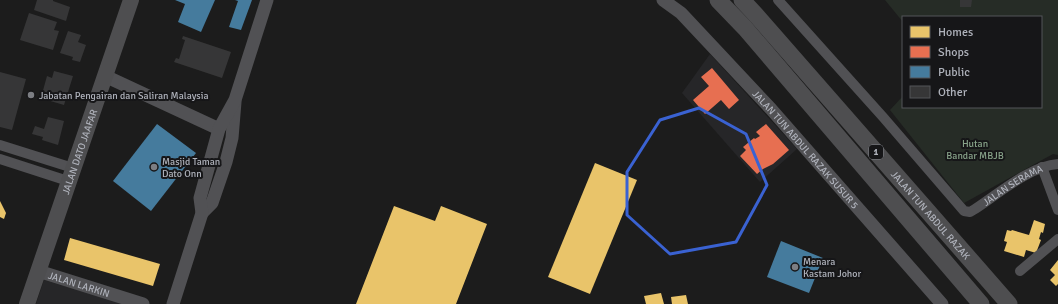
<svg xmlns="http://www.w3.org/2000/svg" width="1058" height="304" viewBox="0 0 1058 304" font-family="Signika,sans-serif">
<rect width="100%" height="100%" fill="#1c1c1c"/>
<g fill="#262628">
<polygon points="710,54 797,149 760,182 682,93"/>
<polygon points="44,280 127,304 36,304"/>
</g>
<polygon fill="#262c26" points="885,0 1058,0 1058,155 1053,154 964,203 890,110 903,96 903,107 1041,107 1041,17 903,17 903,22"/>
<g fill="#e9c46a">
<polygon points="595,163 637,180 590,294 548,277"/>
<polygon points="0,201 6,213 4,219 0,217"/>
<polygon points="394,206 435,221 441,206 487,224 456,304 356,304"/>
<polygon points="1034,220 1045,224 1043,233 1041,232 1039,239 1041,240 1036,253 1026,250 1024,257 1004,251 1007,242 1004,241 1007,230 1011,231 1012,230 1029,235"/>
<polygon points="70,238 160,264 153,286 64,260"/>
<polygon points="1058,260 1058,284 1056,286 1050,280 1055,275 1050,270"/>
<polygon points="661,293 664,304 646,304 644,296"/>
<polygon points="686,295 688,304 672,304 671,297"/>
</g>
<g fill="#e76f51">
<polygon points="712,68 739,100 729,109 721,100 705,114 693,100 709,86 701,77"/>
<polygon points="766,124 789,150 773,164 763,169 757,174 740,156 746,150 743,147 754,138 755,139 760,136 756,132"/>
</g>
<g fill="#457b9d">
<polygon points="175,0 215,0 201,32 178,22 185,4"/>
<polygon points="235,0 252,0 241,30 229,27 238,1"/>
<polygon points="157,124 196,153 151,211 113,181"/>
<polygon points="781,241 823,258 809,293 767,277"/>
</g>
<g fill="#363637">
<polygon points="37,0 53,0 53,1 70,7 66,21 34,10"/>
<polygon points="960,0 972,0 971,7 960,7"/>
<polygon points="29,13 57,22 54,30 59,31 53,50 20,40"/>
<polygon points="68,31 81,35 78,42 86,45 80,62 72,60 73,57 60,53"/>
<polygon points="183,36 231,52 222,78 174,62 176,58 179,59 185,40 182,39"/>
<polygon points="54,71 73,76 64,105 47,100 48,96 42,94 47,76 52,78"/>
<polygon points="0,72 26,79 12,130 0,127"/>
<polygon points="48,117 64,121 58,145 42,140 43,137 32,134 35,126 44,129"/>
</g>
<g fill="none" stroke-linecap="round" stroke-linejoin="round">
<g stroke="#515154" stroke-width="10">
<path id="s1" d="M778 0 883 117 964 211 970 212 975 209C998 194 1030 166 1058 164"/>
<polyline points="0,145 73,168"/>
<polyline points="0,159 68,181"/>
<polyline points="1042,167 1058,210"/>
<polyline points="1020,271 1058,239"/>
</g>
<g stroke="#515154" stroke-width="13">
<path id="s2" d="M663 0 681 13 771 109 942 304"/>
<polyline points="105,76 219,129"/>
<polyline points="202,213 212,203 226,162 232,138 235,102"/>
<path id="s3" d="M38 271 143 304"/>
<polyline points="173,304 202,213 200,198 219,129 235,100 267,0"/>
</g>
<path stroke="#4e4e50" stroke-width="16" id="s4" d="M27 304 131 0"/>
<g stroke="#4e4e50" stroke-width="17">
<polyline points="718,0 745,28 981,304"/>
<path id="s5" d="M742 0 756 15 1009 304"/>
</g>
</g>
<path fill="none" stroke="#3a62d2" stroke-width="3" stroke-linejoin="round" d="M699 108 746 134 767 185 736 242 670 254 627 215V172L660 120Z"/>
<g fill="#7c7e83" stroke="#161618" stroke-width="1.5">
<circle cx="31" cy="95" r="4"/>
<circle cx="154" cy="167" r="4"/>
<circle cx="795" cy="267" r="4"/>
</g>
<g text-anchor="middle" stroke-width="4" stroke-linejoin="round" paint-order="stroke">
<rect fill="#161618" stroke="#81838a" stroke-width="1" x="869" y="145" width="14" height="14" rx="3"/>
<g font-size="9" font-weight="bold" fill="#afb2bb">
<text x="876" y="155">1</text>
</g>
<g font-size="10" fill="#afb2bb" stroke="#161618" text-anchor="start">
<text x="39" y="99">Jabatan Pengairan dan Saliran Malaysia</text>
<text x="162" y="165">Masjid Taman<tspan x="162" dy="12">Dato Onn</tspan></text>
<text x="803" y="265">Menara<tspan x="803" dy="12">Kastam Johor</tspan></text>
</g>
<g font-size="10" fill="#88a38a" stroke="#161618">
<text x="975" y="147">Hutan<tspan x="975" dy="12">Bandar MBJB</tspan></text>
</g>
<g font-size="10" fill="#afb2bb" stroke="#161618">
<text dy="4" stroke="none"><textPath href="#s2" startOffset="207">JALAN TUN ABDUL RAZAK SUSUR 5</textPath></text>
<text dy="4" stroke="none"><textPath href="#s4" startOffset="161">JALAN DATO JAAFAR</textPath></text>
<text dy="4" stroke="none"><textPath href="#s1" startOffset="338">JALAN SERAMA</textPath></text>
<text dy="4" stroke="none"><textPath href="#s5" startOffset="286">JALAN TUN ABDUL RAZAK</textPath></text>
<text dy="4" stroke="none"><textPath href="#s3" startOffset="43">JALAN LARKIN</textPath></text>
</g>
</g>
<rect x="902" y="16" width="140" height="92" fill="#161618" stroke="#535459"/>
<rect x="910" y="26" width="20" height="12" fill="#e9c46a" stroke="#535459"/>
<text x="938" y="36" font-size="12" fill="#afb2bb">Homes</text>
<rect x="910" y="46" width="20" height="12" fill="#e76f51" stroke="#535459"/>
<text x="938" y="56" font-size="12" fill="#afb2bb">Shops</text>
<rect x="910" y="66" width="20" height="12" fill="#457b9d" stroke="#535459"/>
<text x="938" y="76" font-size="12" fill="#afb2bb">Public</text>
<rect x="910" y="86" width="20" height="12" fill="#363637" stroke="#535459"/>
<text x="938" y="96" font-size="12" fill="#afb2bb">Other</text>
</svg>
